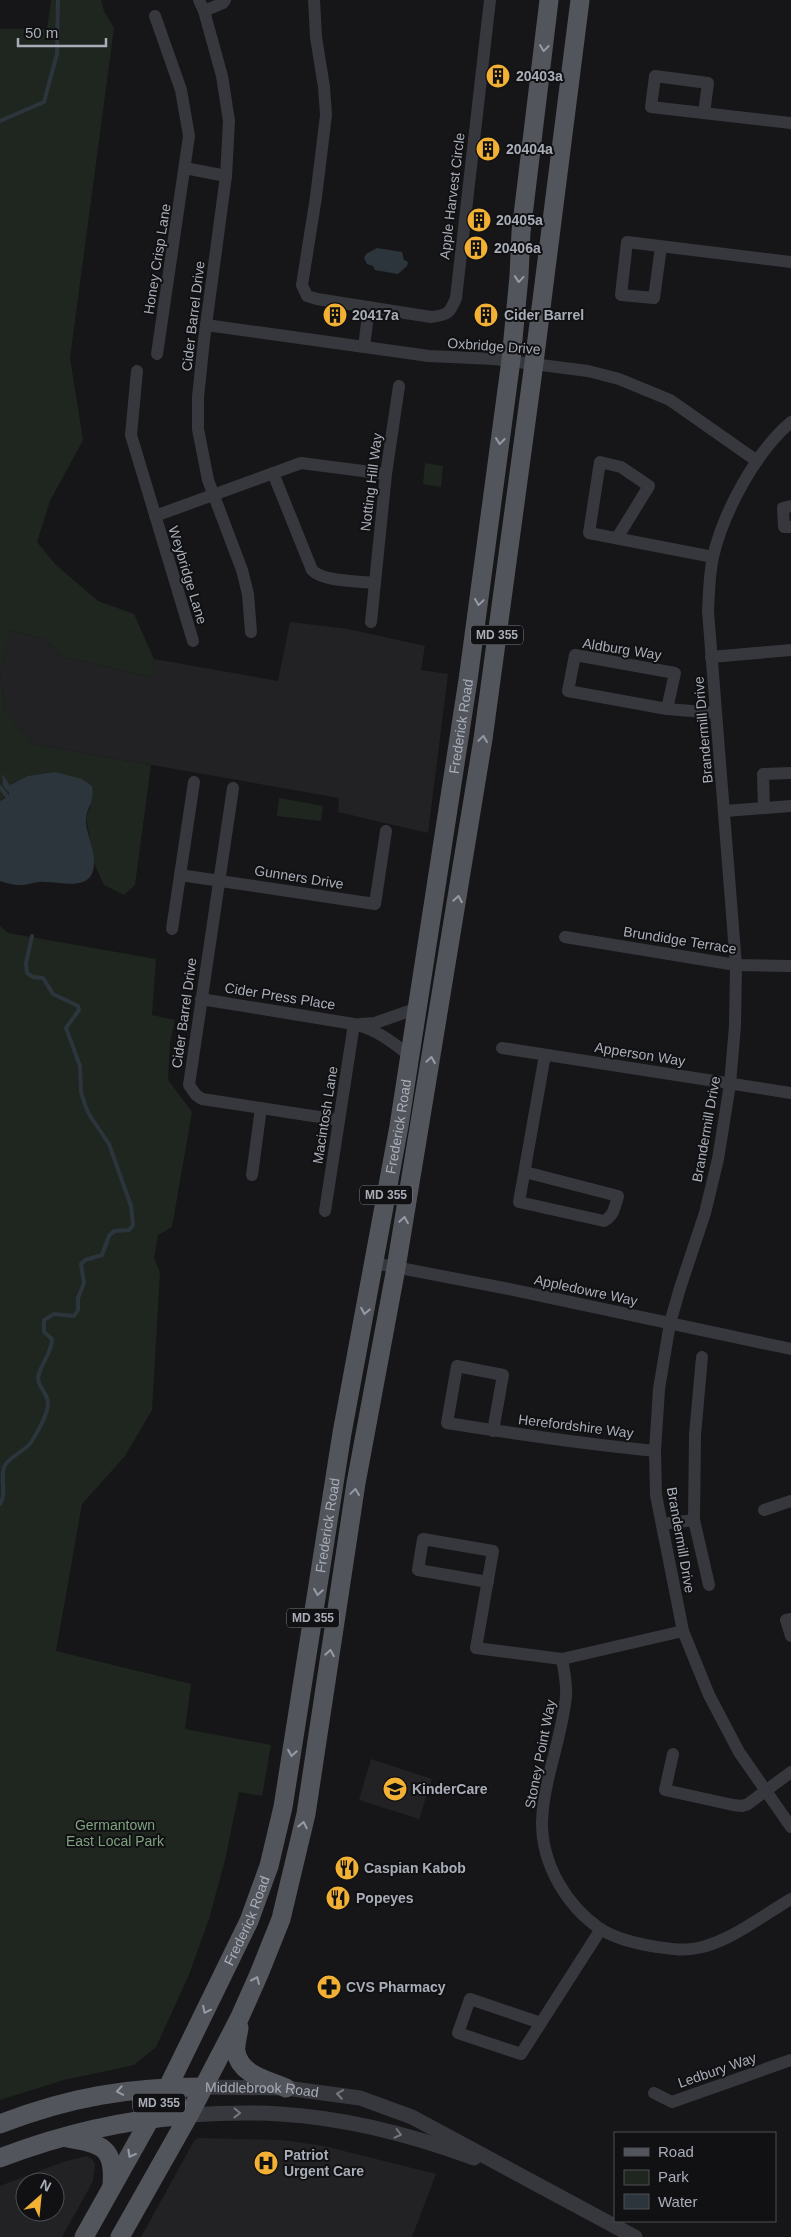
<svg xmlns="http://www.w3.org/2000/svg" width="791" height="2237" viewBox="0 0 791 2237" font-family="Arial,sans-serif">
<rect width="100%" height="100%" fill="#161618"/>
<g fill="#222225" fill-rule="evenodd">
<polygon points="290,622 348,629 425,646 421,670 448,674 428,833 338,812 339,798 33,744 5,711 0,674 9,630 45,639 64,657 150,677 154,659 278,681"/>
<polygon points="371,1759 432,1779 419,1819 359,1800"/>
<polygon points="198,2138 282,2140 324,2146 436,2174 412,2237 141,2237 194,2141"/>
<path d="M86 2156 92 2159 95 2164 93 2181 62 2237H0V2186L63 2162ZM25 2182H55V2212H25Z"/>
</g>
<g fill="#1e261f">
<polygon points="51,0 101,0 104,11 114,28 70,358 83,440 50,501 37,542 55,564 98,601 134,614 154,659 151,677 64,657 45,639 10,630 0,674 5,711 33,744 151,765 135,885 124,895 104,885 94,863 86,817 91,806 17,781 10,785 2,775 3,786 9,793 0,801 0,29 47,29"/>
<polygon points="425,463 443,466 441,487 423,484"/>
<polygon points="279,798 323,806 321,821 277,816"/>
<polygon points="0,926 8,933 156,959 152,1015 175,1020 170,1043 168,1080 192,1112 172,1227 158,1235 154,1258 160,1272 152,1410 125,1456 82,1504 56,1651 191,1684 185,1729 271,1745 262,1796 239,1792 225,1860 209,1919 188,1977 156,2047 134,2065 64,2080 0,2100"/>
</g>
<g fill="#2c353c">
<polygon points="377,248 402,252 404,260 408,262 407,266 398,274 375,270 373,266 367,264 364,258 366,254"/>
<path d="M55 772 82 779 92 786C95 804 85 809 86 822 87 836 95 850 94 864 93 892 63 882 45 882 36 881 27 886 19 885 13 885 6 883 0 881V801L8 796 9 793 3 786 2 774 10 785 28 776Z"/>
</g>
<g fill="none" stroke-linecap="round" stroke-linejoin="round">
<g stroke="#2c353c" stroke-width="4">
<polyline points="0,121 44,102 57,54 58,0"/>
<polyline points="0,787 9,799"/>
<path d="M0 1504C7 1493 0 1479 4 1467 8 1457 25 1452 32 1441 38 1431 48 1415 48 1403 48 1393 35 1385 39 1374 42 1362 52 1352 52 1339L44 1332V1320L54 1314 74 1316 78 1310V1298L84 1283 81 1264 85 1260 102 1255 109 1236 114 1231 129 1230 133 1225 131 1206 109 1144 90 1116 85 1105 81 1092 80 1066 66 1028 79 1010 78 1006 53 994 43 978 33 977 27 973 26 963 32 936"/>
</g>
<g stroke="#37383d" stroke-width="12">
<polyline points="199,0 204,11 222,76 229,121 226,176 204,340 198,397 198,429 208,480 242,570 248,594 251,632"/>
<path d="M314 0 316 37 324 87 326 115 316 197 302 285 307 296 317 299 431 317C448 315 450 313 456 298L490 0"/>
<polyline points="204,11 223,3 225,0"/>
<polyline points="155,16 181,90 189,136 157,354"/>
<polyline points="704,113 708,83 655,76 651,107 791,123"/>
<polyline points="185,168 226,176"/>
<polyline points="661,247 654,298 621,295 627,242 791,262"/>
<polyline points="206,325 429,356 494,359 588,371 619,379 670,400 757,461"/>
<polyline points="364,347 369,307"/>
<polyline points="137,371 131,435 193,641"/>
<path d="M791 422C756 451 723 513 713 557 709 575 709 594 708 611L736 965 735 1026 730 1084 718 1159 705 1213 680 1288 670 1323 659 1389 655 1451 656 1495 683 1631 709 1695 739 1752 791 1827"/>
<path d="M273 473 312 570C323 582 359 581 375 583"/>
<polyline points="791,506 783,508 784,527 791,527"/>
<polyline points="155,516 301,463 386,474"/>
<polyline points="617,538 649,486 621,467 600,462 589,533 713,557"/>
<polyline points="371,622 386,474 399,386"/>
<polyline points="711,657 791,650"/>
<polyline points="667,709 675,673 575,655 568,691 667,709 716,713"/>
<polyline points="233,788 189,1085 196,1095 202,1099 339,1120"/>
<polyline points="764,808 763,774 791,773"/>
<polyline points="725,811 791,806"/>
<polyline points="180,875 375,904 386,831"/>
<polyline points="172,929 194,782"/>
<polyline points="565,937 736,965 791,966"/>
<path d="M201 999 354 1024C377 1030 391 1041 409 1055"/>
<polyline points="360,1024 375,1023 415,1009"/>
<polyline points="502,1048 791,1093"/>
<path d="M525 1172 618 1196C615 1206 614 1216 604 1221L519 1202 545 1055"/>
<polyline points="252,1175 261,1108"/>
<polyline points="325,1211 354,1024"/>
<polyline points="374,1263 509,1289 791,1349"/>
<polyline points="702,1357 695,1435 694,1520 709,1585"/>
<path d="M493 1431 503 1375 457 1366 447 1423C516 1434 585 1444 655 1451"/>
<polyline points="764,1510 791,1501"/>
<polyline points="662,1524 694,1520"/>
<polyline points="488,1582 418,1570 423,1539 493,1551 476,1648 562,1659 683,1631"/>
<polyline points="791,1619 786,1620 791,1636"/>
<path d="M562 1659C564 1671 567 1684 566 1696 562 1739 543 1780 542 1823 542 1864 566 1905 599 1928 615 1939 638 1944 657 1947 671 1949 684 1951 698 1948 731 1941 762 1916 791 1899"/>
<polyline points="673,1754 665,1790 733,1805 742,1806 748,1804 791,1772"/>
<polyline points="541,2023 470,1999 458,2033 521,2054 601,1929"/>
<polyline points="654,2093 672,2102 791,2060"/>
</g>
<g stroke="#37383d" stroke-width="15">
<path id="s1" d="M203 2087 286 2088 360 2098 412 2117 635 2237"/>
<path d="M189 2115C219 2113 250 2112 280 2114 346 2118 412 2135 474 2158"/>
</g>
<g stroke="#53555c" stroke-width="19">
<path d="M239 2028C238 2035 235 2045 236 2052 240 2075 268 2080 286 2088"/>
<path d="M0 2124C69 2097 130 2087 203 2087"/>
<path d="M67 2138C101 2144 115 2146 112 2185"/>
<path d="M0 2158C62 2134 122 2120 189 2115"/>
<path id="s2" d="M84 2237 168 2087 249 1921 269 1866 283 1807 342 1433 399 1126 468 680 511 360 519 276 521 232 549 0"/>
<polyline points="120,2237 189,2115 239,2019 259,1974 281,1919 306,1814 356,1483 396,1268 483,739 534,363 580,0"/>
</g>
</g>
<defs><path id="oneway-chevron" d="M-2-3.5L2.5 0L-2 3.5" fill="none" stroke-width="1.6" stroke-linecap="round" stroke-linejoin="round" transform="scale(1.25)"/></defs>
<g stroke="#979ba6">
<use href="#oneway-chevron" transform="translate(544 48) rotate(97)"/>
<use href="#oneway-chevron" transform="translate(519 279) rotate(95)"/>
<use href="#oneway-chevron" transform="translate(500 441) rotate(97)"/>
<use href="#oneway-chevron" transform="translate(479 602) rotate(98)"/>
<use href="#oneway-chevron" transform="translate(483 739) rotate(-82)"/>
<use href="#oneway-chevron" transform="translate(458 899) rotate(-80)"/>
<use href="#oneway-chevron" transform="translate(431 1060) rotate(-81)"/>
<use href="#oneway-chevron" transform="translate(404 1220) rotate(-81)"/>
<use href="#oneway-chevron" transform="translate(365 1311) rotate(101)"/>
<use href="#oneway-chevron" transform="translate(355 1492) rotate(-82)"/>
<use href="#oneway-chevron" transform="translate(318 1592) rotate(99)"/>
<use href="#oneway-chevron" transform="translate(330 1653) rotate(-81)"/>
<use href="#oneway-chevron" transform="translate(292 1753) rotate(99)"/>
<use href="#oneway-chevron" transform="translate(303 1825) rotate(-78)"/>
<use href="#oneway-chevron" transform="translate(256 1980) rotate(-66)"/>
<use href="#oneway-chevron" transform="translate(206 2010) rotate(116)"/>
<use href="#oneway-chevron" transform="translate(120 2091) rotate(170)"/>
<use href="#oneway-chevron" transform="translate(131 2154) rotate(119)"/>
</g>
<g stroke="#757881">
<use href="#oneway-chevron" transform="translate(340 2094) rotate(-171)"/>
<use href="#oneway-chevron" transform="translate(237 2113) rotate(1)"/>
<use href="#oneway-chevron" transform="translate(398 2134) rotate(14)"/>
</g>
<defs>
<symbol id="building-disc" viewBox="-11 -11 22 22"><circle r="9.5" fill="#f2b134" stroke="#111113"/><path d="M-4-6H4V6H1V3H-1V6H-4ZM-2.5-4.3h1.7v1.8h-1.7ZM.8-4.3h1.7v1.8H.8ZM-2.5-1h1.7V.8h-1.7ZM.8-1h1.7V.8H.8Z" fill="#111"/></symbol>
<symbol id="school-disc" viewBox="-11 -11 22 22"><circle r="9.5" fill="#f2b134" stroke="#111113"/><path d="M0-5L7-2L0 1L-7-2ZM-4 1L0 2.5L4 1V4Q0 6-4 4Z" fill="#111"/></symbol>
<symbol id="restaurant-disc" viewBox="-11 -11 22 22"><circle r="9.5" fill="#f2b134" stroke="#111113"/><path d="M-5-6h1v4h1v-4h1v4h1v-4h1v5L-1.5 .5V6h-2V.5L-5-1ZM5-6V6H3V1.5H1.5Q1.5-4 5-6Z" fill="#111"/></symbol>
<symbol id="pharmacy-disc" viewBox="-11 -11 22 22"><circle r="9.5" fill="#f2b134" stroke="#111113"/><path d="M-2-6h4v4h4v4h-4v4h-4v-4h-4v-4h4Z" fill="#111"/></symbol>
<symbol id="hospital-disc" viewBox="-11 -11 22 22"><circle r="9.5" fill="#f2b134" stroke="#111113"/><path d="M-5-5h3v3.5h4V-5h3V5h-3V1.5h-4V5h-3Z" fill="#111"/></symbol>
</defs>
<g fill-rule="evenodd">
<use href="#building-disc" x="484" y="62" width="28" height="28"/>
<use href="#building-disc" x="474" y="135" width="28" height="28"/>
<use href="#building-disc" x="465" y="206" width="28" height="28"/>
<use href="#building-disc" x="462" y="234" width="28" height="28"/>
<use href="#building-disc" x="321" y="301" width="28" height="28"/>
<use href="#building-disc" x="472" y="301" width="28" height="28"/>
<use href="#school-disc" x="381" y="1775" width="28" height="28"/>
<use href="#restaurant-disc" x="333" y="1854" width="28" height="28"/>
<use href="#restaurant-disc" x="324" y="1884" width="28" height="28"/>
<use href="#pharmacy-disc" x="315" y="1973" width="28" height="28"/>
<use href="#hospital-disc" x="252" y="2149" width="28" height="28"/>
</g>
<g text-anchor="middle" stroke-width="4" stroke-linejoin="round" paint-order="stroke">
<g fill="#111113" stroke="#7b7e86" stroke-width="1">
<rect x="471" y="625.5" width="52" height="19" rx="4"/>
<rect x="360" y="1185.5" width="52" height="19" rx="4"/>
<rect x="287" y="1608.5" width="52" height="19" rx="4"/>
<rect x="133" y="2093.5" width="52" height="19" rx="4"/>
</g>
<g font-size="12" font-weight="bold" fill="#a8adb8">
<text x="497" y="639">MD 355</text>
<text x="386" y="1199">MD 355</text>
<text x="313" y="1622">MD 355</text>
<text x="159" y="2107">MD 355</text>
</g>
<g font-size="14" font-weight="bold" fill="#a8adb8" stroke="#111113" text-anchor="start">
<text x="516" y="81">20403a</text>
<text x="506" y="154">20404a</text>
<text x="496" y="225">20405a</text>
<text x="494" y="253">20406a</text>
<text x="352" y="320">20417a</text>
<text x="504" y="320">Cider Barrel</text>
<text x="412" y="1794">KinderCare</text>
<text x="364" y="1873">Caspian Kabob</text>
<text x="356" y="1903">Popeyes</text>
<text x="346" y="1992">CVS Pharmacy</text>
<text x="284" y="2160">Patriot<tspan x="284" dy="16">Urgent Care</tspan></text>
</g>
<g font-size="14" fill="#a8adb8" stroke="#111113">
<text transform="translate(452 196) rotate(-83)" y="5">Apple Harvest Circle</text>
<text transform="translate(157 259) rotate(-81)" y="5">Honey Crisp Lane</text>
<text transform="translate(193 316) rotate(-83)" y="5">Cider Barrel Drive</text>
<text transform="translate(494 346) rotate(4)" y="5">Oxbridge Drive</text>
<text transform="translate(371 482) rotate(-83)" y="5">Notting Hill Way</text>
<text transform="translate(188 575) rotate(73)" y="5">Weybridge Lane</text>
<text transform="translate(622 649) rotate(9)" y="5">Aldburg Way</text>
<text dy="5" stroke="none"><textPath href="#s2" startOffset="1571">Frederick Road</textPath></text>
<text transform="translate(703 730) rotate(-95)" y="5">Brandermill Drive</text>
<text transform="translate(299 877) rotate(9)" y="5">Gunners Drive</text>
<text transform="translate(680 940) rotate(9)" y="5">Brundidge Terrace</text>
<text transform="translate(280 996) rotate(9)" y="5">Cider Press Place</text>
<text transform="translate(184 1013) rotate(-82)" y="5">Cider Barrel Drive</text>
<text transform="translate(640 1054) rotate(9)" y="5">Apperson Way</text>
<text transform="translate(325 1115) rotate(-81)" y="5">Macintosh Lane</text>
<text dy="5" stroke="none"><textPath href="#s2" startOffset="1166">Frederick Road</textPath></text>
<text transform="translate(706 1129) rotate(-80)" y="5">Brandermill Drive</text>
<text transform="translate(586 1290) rotate(12)" y="5">Appledowre Way</text>
<text transform="translate(576 1426) rotate(7)" y="5">Herefordshire Way</text>
<text dy="5" stroke="none"><textPath href="#s2" startOffset="761">Frederick Road</textPath></text>
<text transform="translate(681 1540) rotate(80)" y="5">Brandermill Drive</text>
<text transform="translate(540 1754) rotate(-79)" y="5">Stoney Point Way</text>
<text dy="5" stroke="none"><textPath href="#s2" startOffset="356">Frederick Road</textPath></text>
<text transform="translate(717 2070) rotate(-19)" y="5">Ledbury Way</text>
<text dy="5" stroke="none"><textPath href="#s1" startOffset="59">Middlebrook Road</textPath></text>
</g>
<g font-size="14" fill="#7fa381" stroke="#111113">
<text x="115" y="1830">Germantown<tspan x="115" dy="16">East Local Park</tspan></text>
</g>
</g>
<rect x="614" y="2132" width="162" height="90" fill="#111113" stroke="#4d4f55"/>
<rect x="624" y="2148" width="25" height="8" fill="#53555c" stroke="#4d4f55"/>
<text x="658" y="2157" font-size="15" fill="#a8adb8">Road</text>
<rect x="624" y="2170" width="25" height="15" fill="#1e261f" stroke="#4d4f55"/>
<text x="658" y="2182" font-size="15" fill="#a8adb8">Park</text>
<rect x="624" y="2194" width="25" height="15" fill="#2c353c" stroke="#4d4f55"/>
<text x="658" y="2207" font-size="15" fill="#a8adb8">Water</text>
<g transform="translate(40 2197) rotate(27)"><circle r="24" fill="#111113" stroke="#4d4f55"/>
<path d="M0-4L9 19L0 12L-9 19Z" fill="#f2b134"/>
<text y="-8" font-size="14" font-weight="bold" text-anchor="middle" fill="#a8adb8">N</text>
</g>
<path d="M18 38v8h88v-8" fill="none" stroke="#a8adb8" stroke-width="2.5"/>
<text x="25" y="38" font-size="15" fill="#a8adb8" stroke="#111113" stroke-width="4" paint-order="stroke">50 m</text>
</svg>
